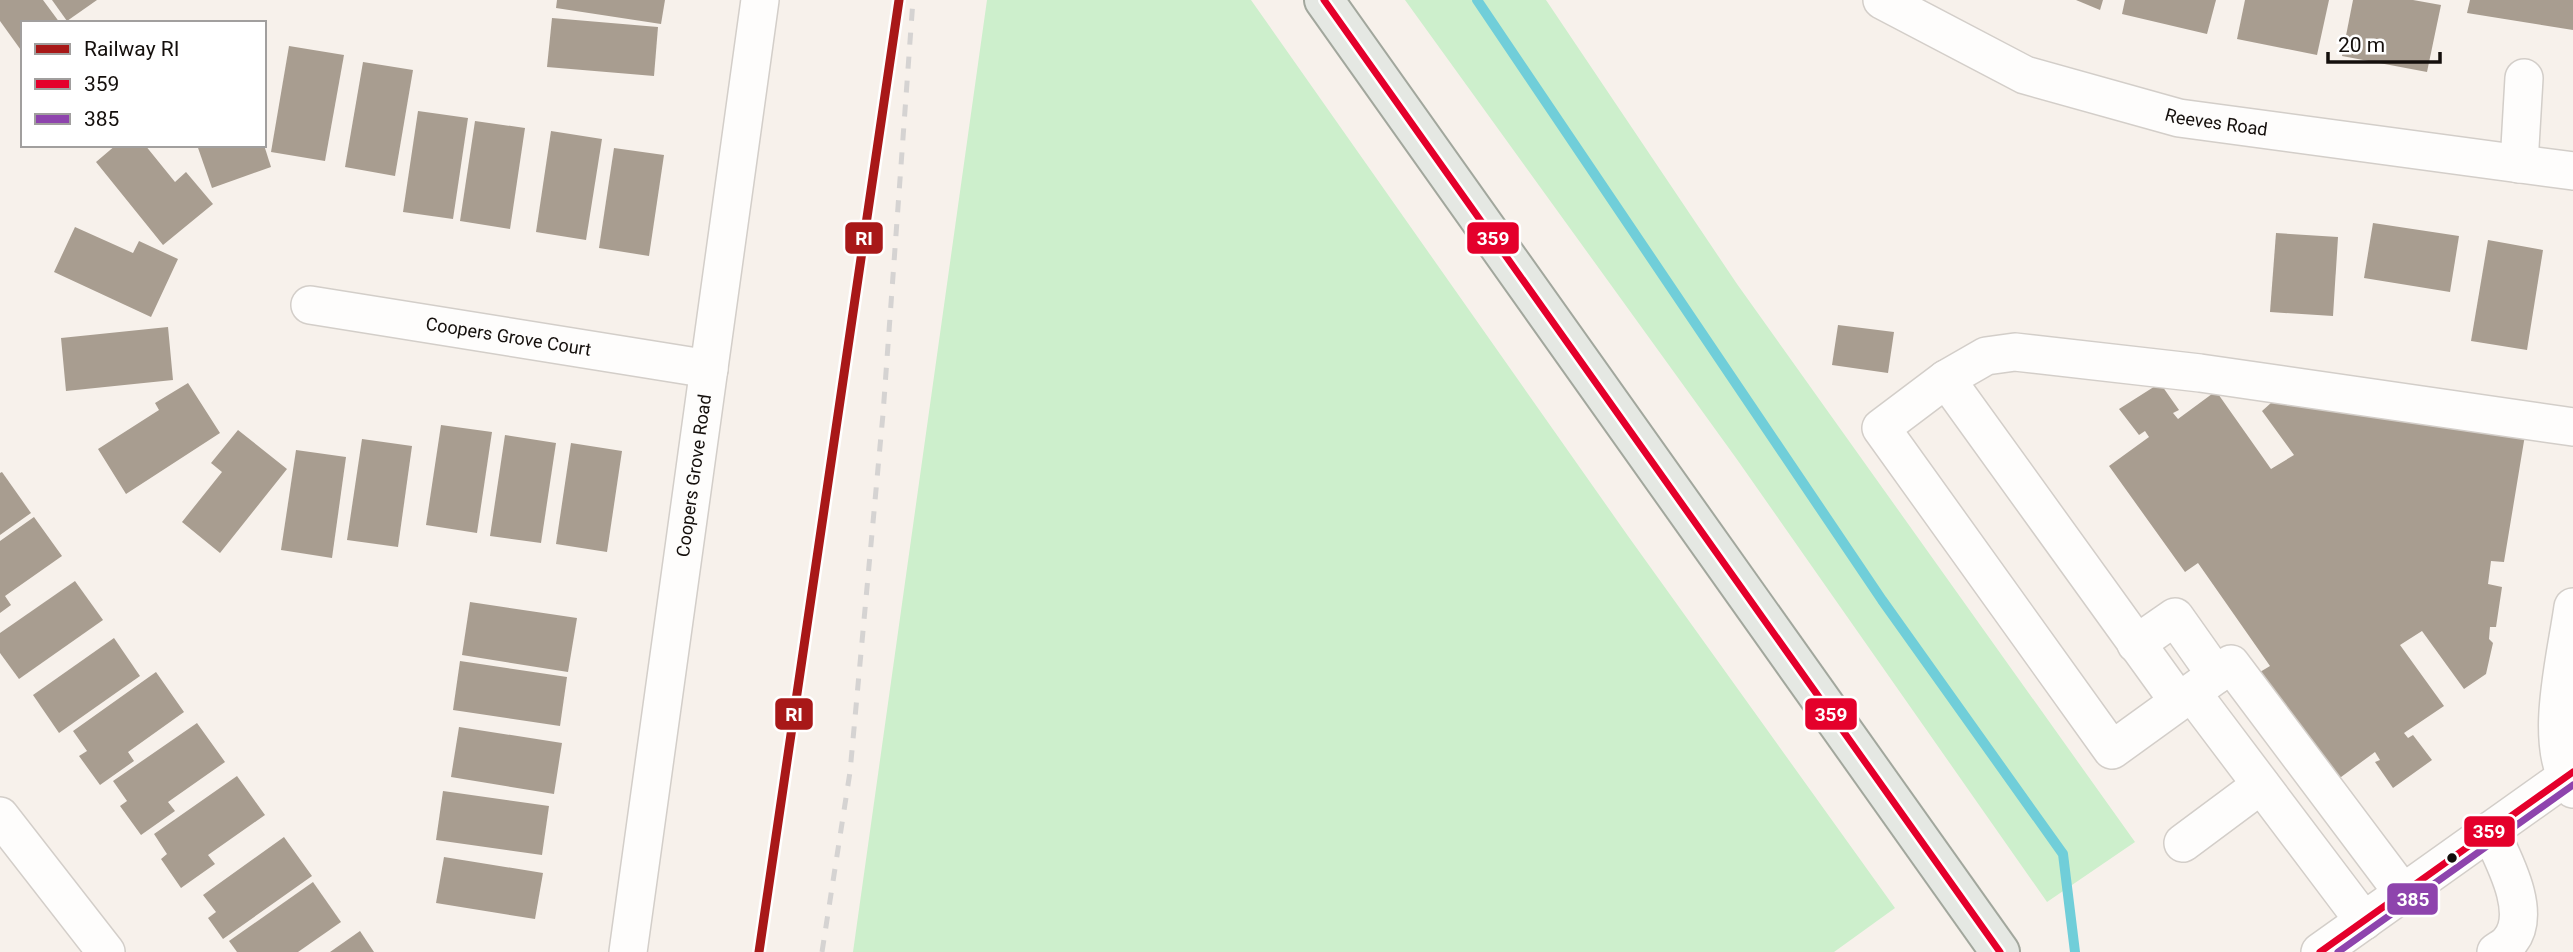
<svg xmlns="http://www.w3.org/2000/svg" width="2573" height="952" viewBox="0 0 2573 952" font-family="Roboto,sans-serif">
<rect width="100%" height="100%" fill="#f7f1eb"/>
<g fill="#cdefcc">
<polygon points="987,0 1251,0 1628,536 1895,908 1834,952 853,952"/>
<polygon points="1405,0 1546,0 1737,284 2135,842 2047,902 1736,458"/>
</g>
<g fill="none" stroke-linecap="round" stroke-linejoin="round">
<polyline stroke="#70ced9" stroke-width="10" points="1477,0 1882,600 2063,854 2075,952"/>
</g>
<g fill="#a89d90">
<polygon points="0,0 43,0 60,23 23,23 23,53 0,21"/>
<polygon points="52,0 97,0 67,21"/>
<polygon points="557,0 665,0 661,24 556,8"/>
<polygon points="2076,0 2103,0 2100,10"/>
<polygon points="2125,0 2216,0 2207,34 2122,14"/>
<polygon points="2245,0 2329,0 2317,55 2237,39"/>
<polygon points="2353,0 2413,0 2441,5 2427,72 2342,56"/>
<polygon points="2470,0 2573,0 2573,30 2467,13"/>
<polygon points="552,18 658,27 654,76 547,67"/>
<polygon points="289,46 344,55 325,161 271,152"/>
<polygon points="363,62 413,70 395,176 345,167"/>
<polygon points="418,111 468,118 453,219 403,212"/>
<polygon points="475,121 525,128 510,229 460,221"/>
<polygon points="551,131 602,139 586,240 536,232"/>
<polygon points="116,145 145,145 175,182 186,172 213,204 163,245 96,162"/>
<polygon points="197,145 264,145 271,167 212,188"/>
<polygon points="614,148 664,155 649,256 599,248"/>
<polygon points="2373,223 2459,236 2450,292 2364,278"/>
<polygon points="75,227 133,253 139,241 178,259 151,317 54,272"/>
<polygon points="2276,233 2338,237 2333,316 2270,312"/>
<polygon points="2488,240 2543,250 2527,350 2471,341"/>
<polygon points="1838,325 1894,332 1888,373 1832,365"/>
<polygon points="168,327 173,380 66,391 61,338"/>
<polygon points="188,383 220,433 126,494 98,449 159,410 155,403"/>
<polygon points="2160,383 2179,410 2173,413 2178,419 2216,391 2271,469 2294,455 2262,411 2281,394 2525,435 2504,562 2491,561 2488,584 2502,587 2496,627 2490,627 2489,639 2493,643 2486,674 2464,689 2422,631 2400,645 2444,706 2404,733 2408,738 2413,735 2432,760 2393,788 2375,762 2380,760 2375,752 2337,780 2260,672 2270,666 2198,563 2185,572 2109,466 2149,437 2145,431 2139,435 2119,409"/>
<polygon points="441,425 492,432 477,533 426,525"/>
<polygon points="238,430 287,469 220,553 182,522 222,472 211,463"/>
<polygon points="505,435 556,443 541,543 490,536"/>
<polygon points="362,439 412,446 398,547 347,540"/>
<polygon points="571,443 622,451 607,552 556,544"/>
<polygon points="296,450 346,457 332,558 281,550"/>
<polygon points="2,472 31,513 0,535 0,473"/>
<polygon points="34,517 62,556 5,596 11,605 0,613 0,541"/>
<polygon points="75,581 103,620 19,679 0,653 0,633"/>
<polygon points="470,602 577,618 568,672 462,655"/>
<polygon points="114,638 140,676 59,733 33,695"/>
<polygon points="460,661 567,677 560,726 453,710"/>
<polygon points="156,672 184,712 128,752 134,761 100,785 79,756 87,751 73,731"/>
<polygon points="197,723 225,762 168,802 175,811 141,835 120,806 127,801 113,781"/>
<polygon points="459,727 562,743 554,794 451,777"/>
<polygon points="237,776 265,815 208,855 215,864 181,888 161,859 167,854 154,834"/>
<polygon points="443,791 549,806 542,855 436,840"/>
<polygon points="284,837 312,876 223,939 208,918 216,912 203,895"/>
<polygon points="444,857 543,873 535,919 436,903"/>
<polygon points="313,882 341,922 298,952 237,952 229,941"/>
<polygon points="360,931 374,952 330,952"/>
</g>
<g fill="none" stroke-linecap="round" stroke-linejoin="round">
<defs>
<g id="minor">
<path id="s1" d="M1882 0 2025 75 2179 118 2573 171"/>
<polyline points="2519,164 2524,78"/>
<path id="s2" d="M310 305 709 369"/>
<polyline points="1946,379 1986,356 2015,352 2200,373 2573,427"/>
<path d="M2573 607C2566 658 2542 746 2573 789"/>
<polyline points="2136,644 2175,617 2216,675"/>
<polyline points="2192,693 2364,921"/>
<polyline points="2179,702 1946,379 1881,428 2112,750 2231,664 2403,893"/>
<polyline points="0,816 106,952"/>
<path d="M2490 831C2503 859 2534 914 2509 942 2506 946 2500 949 2496 952"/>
<polyline points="2183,843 2261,785"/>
<path id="s3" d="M628 952 760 0"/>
<polyline points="2320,952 2573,772"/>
</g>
<polyline id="major" points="1324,0 2000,952"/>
</defs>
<use href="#minor" stroke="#d3cec9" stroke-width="40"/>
<use href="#major" stroke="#a2a79d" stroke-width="42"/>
<use href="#minor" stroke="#fefdfc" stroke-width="37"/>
<use href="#major" stroke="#e5e8e3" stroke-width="38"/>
<polyline stroke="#d5d3d2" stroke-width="5" stroke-dasharray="12 12" stroke-linecap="butt" points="822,952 850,772 883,414 913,0"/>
<defs>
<g id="bus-1">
<polyline points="1324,0 2000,952"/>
<polyline points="2320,952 2573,772"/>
</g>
<polyline id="bus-2" points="2338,952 2573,785"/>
</defs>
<use href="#bus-1" stroke="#fff" stroke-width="12"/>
<use href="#bus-2" stroke="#fff" stroke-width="12"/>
<use href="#bus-1" stroke="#e4002b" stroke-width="7"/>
<use href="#bus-2" stroke="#8e44ad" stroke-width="7"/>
<defs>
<polyline id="rail-1" points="759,952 899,0"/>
</defs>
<use href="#rail-1" stroke="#fff" stroke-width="14"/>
<use href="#rail-1" stroke="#a81818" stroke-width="9"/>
</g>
<circle fill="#140f0c" stroke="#fff" stroke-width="2.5" cx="2452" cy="858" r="6"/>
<g text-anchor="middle" stroke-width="6" stroke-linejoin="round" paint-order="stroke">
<g font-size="18" fill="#140f0c" stroke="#fff">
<text dy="6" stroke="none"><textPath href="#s1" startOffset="359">Reeves Road</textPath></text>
<text dy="6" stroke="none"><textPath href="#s2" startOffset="201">Coopers Grove Court</textPath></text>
<text dy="6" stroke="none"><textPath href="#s3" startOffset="481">Coopers Grove Road</textPath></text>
</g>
</g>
<g stroke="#fff" stroke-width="2.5">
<rect x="844" y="221" width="40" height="34" rx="7" fill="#a81818"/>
<rect x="1466" y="221" width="54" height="34" rx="7" fill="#e4002b"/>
<rect x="774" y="697" width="40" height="34" rx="7" fill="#a81818"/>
<rect x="1804" y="697" width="54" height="34" rx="7" fill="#e4002b"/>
<rect x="2463" y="815" width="53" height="33" rx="7" fill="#e4002b"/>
<rect x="2386" y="882" width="53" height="34" rx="7" fill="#8e44ad"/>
</g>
<g font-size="19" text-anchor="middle" font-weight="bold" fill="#fff">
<text x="864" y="245">RI</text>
<text x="1493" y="245">359</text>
<text x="794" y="721">RI</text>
<text x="1831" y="721">359</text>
<text x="2489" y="838">359</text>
<text x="2413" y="906">385</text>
</g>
<rect x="21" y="21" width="245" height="126" fill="#ffffff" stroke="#a19f9e" stroke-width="2"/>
<rect x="35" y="44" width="35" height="10" fill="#a81818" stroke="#a19f9e" stroke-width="2"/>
<text x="84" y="56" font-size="21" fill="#140f0c">Railway RI</text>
<rect x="35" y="79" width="35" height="10" fill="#e4002b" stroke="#a19f9e" stroke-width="2"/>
<text x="84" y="91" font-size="21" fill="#140f0c">359</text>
<rect x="35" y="114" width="35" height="10" fill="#8e44ad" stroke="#a19f9e" stroke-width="2"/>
<text x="84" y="126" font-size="21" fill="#140f0c">385</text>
<path d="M2328 52v10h112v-10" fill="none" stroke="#140f0c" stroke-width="3.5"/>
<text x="2338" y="52" font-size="21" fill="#140f0c" stroke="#ffffff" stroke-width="5" paint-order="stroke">20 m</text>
</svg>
